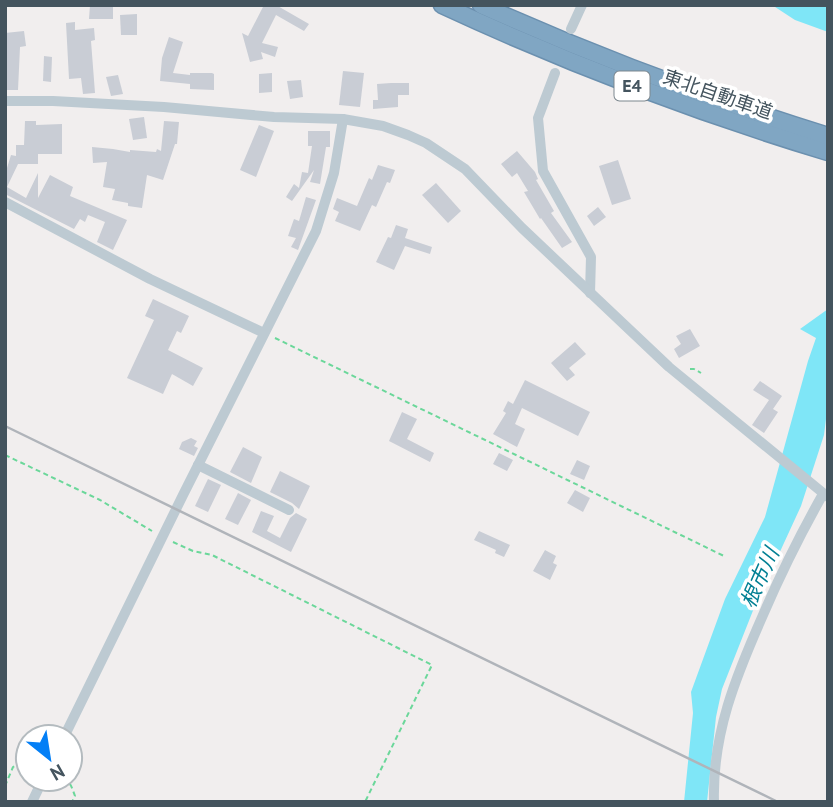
<svg xmlns="http://www.w3.org/2000/svg" width="833" height="807" viewBox="0 0 833 807" font-family="'PT Sans','Noto Sans JP',sans-serif">
<rect width="100%" height="100%" fill="#f1eeee"/>
<g fill="#7fe6f7">
<polygon points="772,5 828,5 828,32 795,20"/>
<polygon points="828,309 828,403 824,435 801,506 754,608 722,689 716,717 707,802 684,802 693,713 691,692 725,599 765,517 808,361 816,338 800,329"/>
</g>
<g fill="#c9cdd5">
<polygon points="90,5 113,6 113,19 89,19"/>
<polygon points="264,5 276,5 309,24 304,31 276,15 262,43 278,47 275,57 261,52 263,59 250,62 242,33 248,36"/>
<polygon points="137,14 137,35 121,35 120,15"/>
<polygon points="75,22 75,30 94,28 95,40 91,41 95,93 83,94 81,78 69,79 66,23"/>
<polygon points="24,31 26,46 20,47 18,90 5,90 5,54 7,54 5,33"/>
<polygon points="169,37 183,42 173,73 190,75 190,73 212,73 214,74 214,90 190,89 190,84 160,81 162,58"/>
<polygon points="44,56 52,57 51,82 43,81"/>
<polygon points="343,71 364,73 360,107 339,105"/>
<polygon points="272,73 272,92 259,93 259,74"/>
<polygon points="118,75 123,94 111,96 106,77"/>
<polygon points="301,80 303,97 290,99 287,81"/>
<polygon points="391,83 409,83 409,95 398,95 398,107 373,109 373,100 378,100 377,84"/>
<polygon points="144,117 147,138 133,140 129,119"/>
<polygon points="25,121 36,121 36,125 62,124 62,154 38,154 38,164 18,164 7,187 26,198 38,173 38,198 50,175 73,187 70,196 127,220 113,250 97,242 105,222 88,215 85,222 80,219 74,229 5,194 5,168 7,168 11,155 16,156 16,145 24,145"/>
<polygon points="164,121 179,122 177,144 175,144 163,180 147,175 142,208 128,206 128,203 112,200 115,189 103,187 107,162 93,163 92,147 113,149 130,152 130,150 156,152 157,149 161,151"/>
<polygon points="259,125 274,131 256,177 240,170"/>
<polygon points="308,131 330,131 330,147 326,147 320,184 310,182 314,170 292,201 286,197 294,184 299,188 302,172 308,173 312,146 308,146"/>
<polygon points="517,151 535,172 538,179 536,180 554,211 551,213 572,242 562,248 541,218 540,219 524,192 528,191 517,173 512,177 501,164"/>
<polygon points="618,160 631,199 612,205 599,166"/>
<polygon points="378,165 395,170 390,183 387,182 376,207 372,205 360,231 335,221 339,212 333,209 337,198 357,206 369,178 372,180"/>
<polygon points="436,183 461,211 448,223 422,195"/>
<polygon points="306,197 316,200 298,250 291,247 296,238 288,236 294,219 299,221"/>
<polygon points="598,207 606,217 594,226 587,216"/>
<polygon points="396,225 408,229 405,238 432,247 430,254 405,246 394,270 376,262 388,237 391,238"/>
<polygon points="153,299 189,316 181,333 177,331 168,350 203,368 193,386 172,374 163,394 127,378 154,320 145,316"/>
<polygon points="690,329 700,346 679,358 674,349 681,344 676,336"/>
<polygon points="575,342 586,354 569,368 575,375 567,381 551,363"/>
<polygon points="525,380 590,412 578,436 522,408 515,424 525,429 517,447 493,434 506,413 503,411 508,401 513,404"/>
<polygon points="760,381 782,396 773,409 778,412 764,433 752,425 769,400 753,390"/>
<polygon points="402,412 417,419 407,439 434,453 430,462 389,441"/>
<polygon points="191,438 197,441 194,446 198,448 194,456 179,449 182,442"/>
<polygon points="243,447 262,457 251,483 230,472"/>
<polygon points="499,453 513,460 507,471 493,464"/>
<polygon points="577,460 590,466 584,480 570,474"/>
<polygon points="280,471 310,486 299,509 292,503 270,492"/>
<polygon points="208,479 221,485 208,512 195,506"/>
<polygon points="575,490 590,498 583,512 567,503"/>
<polygon points="238,493 251,500 238,525 225,519"/>
<polygon points="261,511 274,516 267,531 280,538 290,518 296,513 307,519 291,552 252,532"/>
<polygon points="479,531 510,545 504,557 495,553 496,550 474,540"/>
<polygon points="545,550 556,556 553,563 557,565 550,580 533,571"/>
</g>
<g fill="none" stroke-linecap="round" stroke-linejoin="round">
<defs>
<g id="highway">
<path d="M442 5C567 63 696 112 828 152"/>
<path d="M481 5C594 56 709 99 828 136"/>
</g>
</defs>
<use href="#highway" stroke="#6b90af" stroke-width="19"/>
<g stroke="#6bd79a" stroke-width="2" stroke-dasharray="5 3.5" stroke-linecap="butt">
<polyline points="275,338 724,556"/>
<polyline points="690,369 694,369 701,373"/>
<polyline points="5,455 100,500 152,531"/>
<polyline points="173,542 193,551 212,555 432,665 365,802"/>
<path d="M63 779C71 782 72 788 75 796L72 802"/>
<polyline points="5,786 13,767 22,762 28,763"/>
</g>
<g stroke="#bdcad2" stroke-width="10">
<polyline points="571,29 582,5"/>
<polyline points="555,73 538,118 543,171 591,257 590,293"/>
<polyline points="5,101 53,101 164,107 274,117 343,119 383,126 408,135 426,143 465,169 522,228 669,367 828,497"/>
<polyline points="5,202 150,279 264,333"/>
<polyline points="198,465 289,510"/>
<polyline points="64,737 183,495 316,231 334,173 343,119"/>
<polyline points="32,802 43,779"/>
<path d="M714 802C712 734 736 676 763 615 781 573 801 533 823 494"/>
</g>
<use href="#highway" stroke="#80a6c3" stroke-width="16"/>
<polyline stroke="#b0b4ba" stroke-width="2.5" points="5,426 778,802"/>
</g>
<g text-anchor="middle" stroke-width="7" stroke-linejoin="round" paint-order="stroke">
<rect fill="#fff" stroke="#7c878e" stroke-width="2" x="614.5" y="71.5" width="35" height="29" rx="5"/>
<g font-size="18" font-weight="bold" fill="#44545e">
<text x="632" y="92">E4</text>
</g>
<g font-size="19" fill="#44545e" stroke="#fff">
<text transform="translate(718 94) rotate(19)" y="7">東北自動車道</text>
</g>
<g font-size="21" font-style="italic" fill="#038094" stroke="#fff">
<text transform="translate(760 578) rotate(-66)" y="7">根市川</text>
</g>
</g>
<rect width="833" height="807" fill="none" stroke="#44545e" stroke-width="14"/>
<g transform="translate(49 758) rotate(150)"><circle r="33" fill="#ffffff" stroke="#b4bbbf" stroke-width="2"/>
<path d="M0-5L12 26L0 18L-12 26Z" fill="#037ff6"/>
<text y="-10" font-size="19" font-weight="bold" text-anchor="middle" fill="#44545e">N</text>
</g>
</svg>
